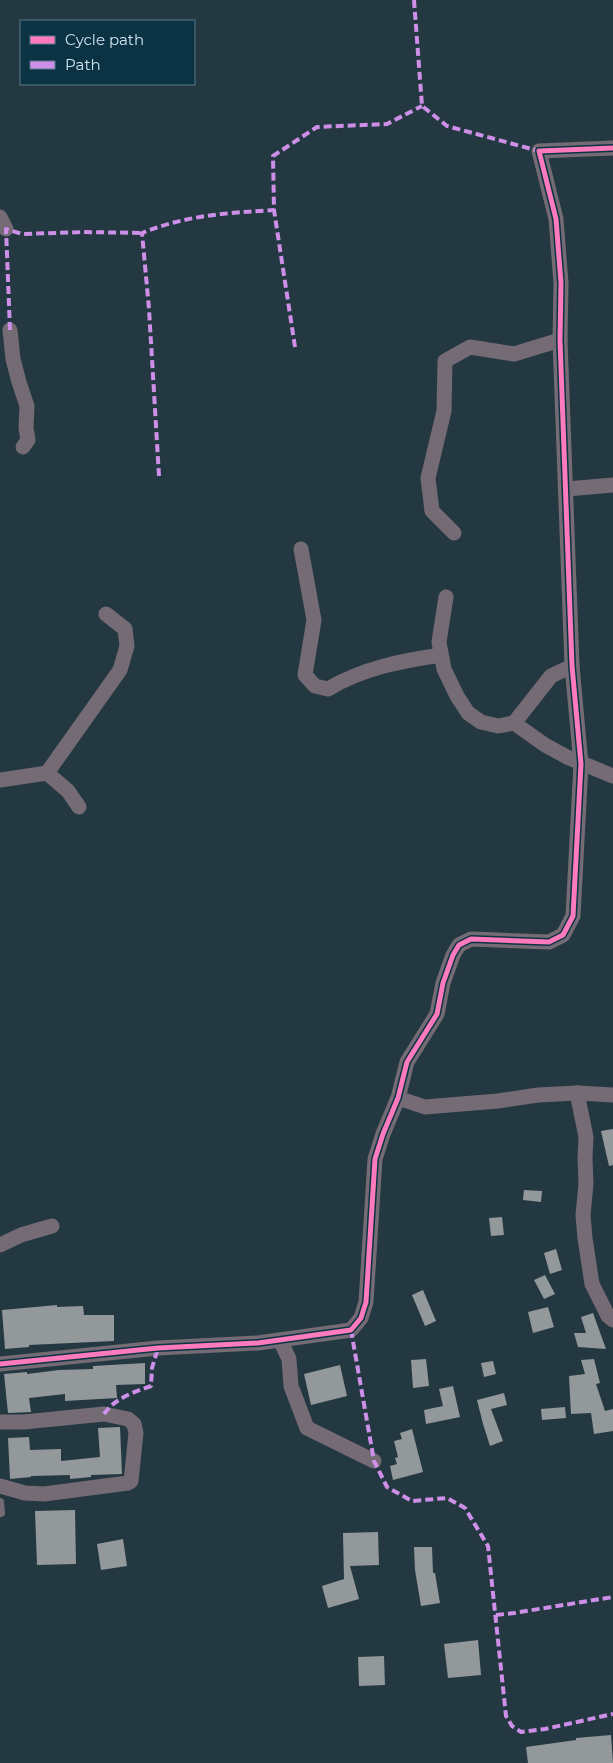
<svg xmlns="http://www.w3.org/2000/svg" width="613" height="1763" viewBox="0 0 613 1763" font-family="Montserrat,sans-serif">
<rect width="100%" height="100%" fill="#243841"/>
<g fill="#93989a">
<polygon points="613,1129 613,1165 609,1166 601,1131"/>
<polygon points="524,1190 542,1191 541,1202 523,1200"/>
<polygon points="502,1217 504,1235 491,1236 489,1218"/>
<polygon points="556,1249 562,1270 550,1274 544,1253"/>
<polygon points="545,1275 555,1294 544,1299 534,1280"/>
<polygon points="423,1290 436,1321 425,1326 412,1295"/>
<polygon points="57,1305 57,1307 83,1306 84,1315 114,1315 114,1341 29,1345 29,1347 5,1349 2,1310"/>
<polygon points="548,1307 554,1327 533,1333 528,1312"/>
<polygon points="593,1313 606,1349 578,1347 574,1333 586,1333 581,1317"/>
<polygon points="426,1359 429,1386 413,1388 411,1360"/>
<polygon points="594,1359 600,1383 596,1384 605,1411 613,1409 613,1431 594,1434 591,1413 571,1414 569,1376 585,1374 581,1360"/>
<polygon points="493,1361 496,1374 484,1377 481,1363"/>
<polygon points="145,1363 145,1384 116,1385 117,1398 65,1401 65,1394 29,1398 31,1412 8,1413 4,1374 27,1372 27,1374 59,1370 93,1369 93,1366"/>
<polygon points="340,1365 347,1396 311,1405 304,1374"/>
<polygon points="453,1386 460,1417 426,1424 424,1410 443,1406 439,1389"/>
<polygon points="504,1393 507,1405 491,1409 503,1441 490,1446 483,1424 477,1400"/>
<polygon points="565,1407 566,1418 542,1420 541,1409"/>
<polygon points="120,1427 122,1474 91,1475 91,1477 70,1479 70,1475 31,1476 31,1477 10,1479 8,1438 29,1437 30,1450 61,1449 61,1461 100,1457 98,1428"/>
<polygon points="412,1429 423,1472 393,1480 390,1466 397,1464 395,1458 398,1457 394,1441 402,1439 400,1433"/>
<polygon points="75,1510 76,1564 37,1565 35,1511"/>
<polygon points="378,1532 379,1565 350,1566 359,1599 328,1608 322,1586 344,1579 343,1533"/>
<polygon points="123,1539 127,1566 101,1570 97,1544"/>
<polygon points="414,1547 432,1547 433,1573 435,1573 440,1603 421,1606 415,1570"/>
<polygon points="478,1640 481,1675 448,1678 444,1644"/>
<polygon points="384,1656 385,1685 359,1686 358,1657"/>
<polygon points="611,1735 613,1763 528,1763 526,1747 576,1740 576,1738"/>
</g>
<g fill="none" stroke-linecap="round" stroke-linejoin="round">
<polyline stroke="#756b75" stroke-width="8" points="0,1502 1,1513"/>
<g stroke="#756b75" stroke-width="15">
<polyline points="0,217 6,229"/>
<polyline points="10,330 13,359 19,382 27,406 26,428 28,440 23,447"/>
<polyline points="567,489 613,485"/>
<polyline points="454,533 432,511 428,478 444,411 445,361 470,347 514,354 560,340"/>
<path d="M301 549 314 620 305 675 315 686 328 689C363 668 401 661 441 655"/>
<polyline points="446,597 439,642 444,669 457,696 468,713 481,722 498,726 514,723 551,676 572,666"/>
<polyline points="514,723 545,745 567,757 613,776"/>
<polyline points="47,773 120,670 127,646 125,629 106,614"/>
<polyline points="0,780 47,773 68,791 79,807"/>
<polyline points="577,1093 586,1137 585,1158 586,1184 583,1215 585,1238 592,1284 608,1316 613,1320"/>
<polyline points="398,1098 425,1107 498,1101 538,1095 577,1093 613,1095"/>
<polyline points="0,1245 21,1235 52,1226"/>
<polyline points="280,1340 289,1359 291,1386 307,1428 374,1461"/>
<polyline points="0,1364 158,1348 258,1343 351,1330 361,1318 366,1302 375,1159 383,1134 398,1098 407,1062 437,1014 443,983 453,955 459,945 471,939 549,942 563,935 573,916 581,764 572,666 560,340 561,283 556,219 539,151 613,148"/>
<polyline points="0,1422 24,1422 104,1414 128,1419 134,1424 136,1433 131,1481 128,1483 44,1494 25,1493 0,1486"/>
</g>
<g stroke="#ce8fe9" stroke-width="4" stroke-dasharray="8 4" stroke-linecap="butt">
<polyline points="414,0 422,106 447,126 539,151"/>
<polyline points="10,330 6,229 22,234 84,232 142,233"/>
<polyline points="295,347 274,210 273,156 317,127 387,124 422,106"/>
<path d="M159 476 149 309 142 233C187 215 226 213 274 210"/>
<polyline points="351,1330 374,1461 387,1487 412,1501 447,1498 465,1508 488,1546 506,1716 512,1726 521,1732 545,1729 613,1714"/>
<path d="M104 1414C115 1398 134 1392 151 1386L152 1368 158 1348"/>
<polyline points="496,1615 514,1613 613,1597"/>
</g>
<defs>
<polyline id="cycleway" points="0,1364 158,1348 258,1343 351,1330 361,1318 366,1302 375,1159 383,1134 398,1098 407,1062 437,1014 443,983 453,955 459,945 471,939 549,942 563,935 573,916 581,764 572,666 560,340 561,283 556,219 539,151 613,148"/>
</defs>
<use href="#cycleway" stroke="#0b3343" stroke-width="8"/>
<use href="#cycleway" stroke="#fd7abc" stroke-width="5"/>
</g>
<rect x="20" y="20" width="175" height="65" fill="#0b3343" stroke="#5a7a88"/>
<rect x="30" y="36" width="25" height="8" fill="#fd7abc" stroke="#5a7a88"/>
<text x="65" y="45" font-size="15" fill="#d1e5ef">Cycle path</text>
<rect x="30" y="61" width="25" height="8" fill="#ce8fe9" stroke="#5a7a88"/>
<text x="65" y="70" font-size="15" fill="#d1e5ef">Path</text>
</svg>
